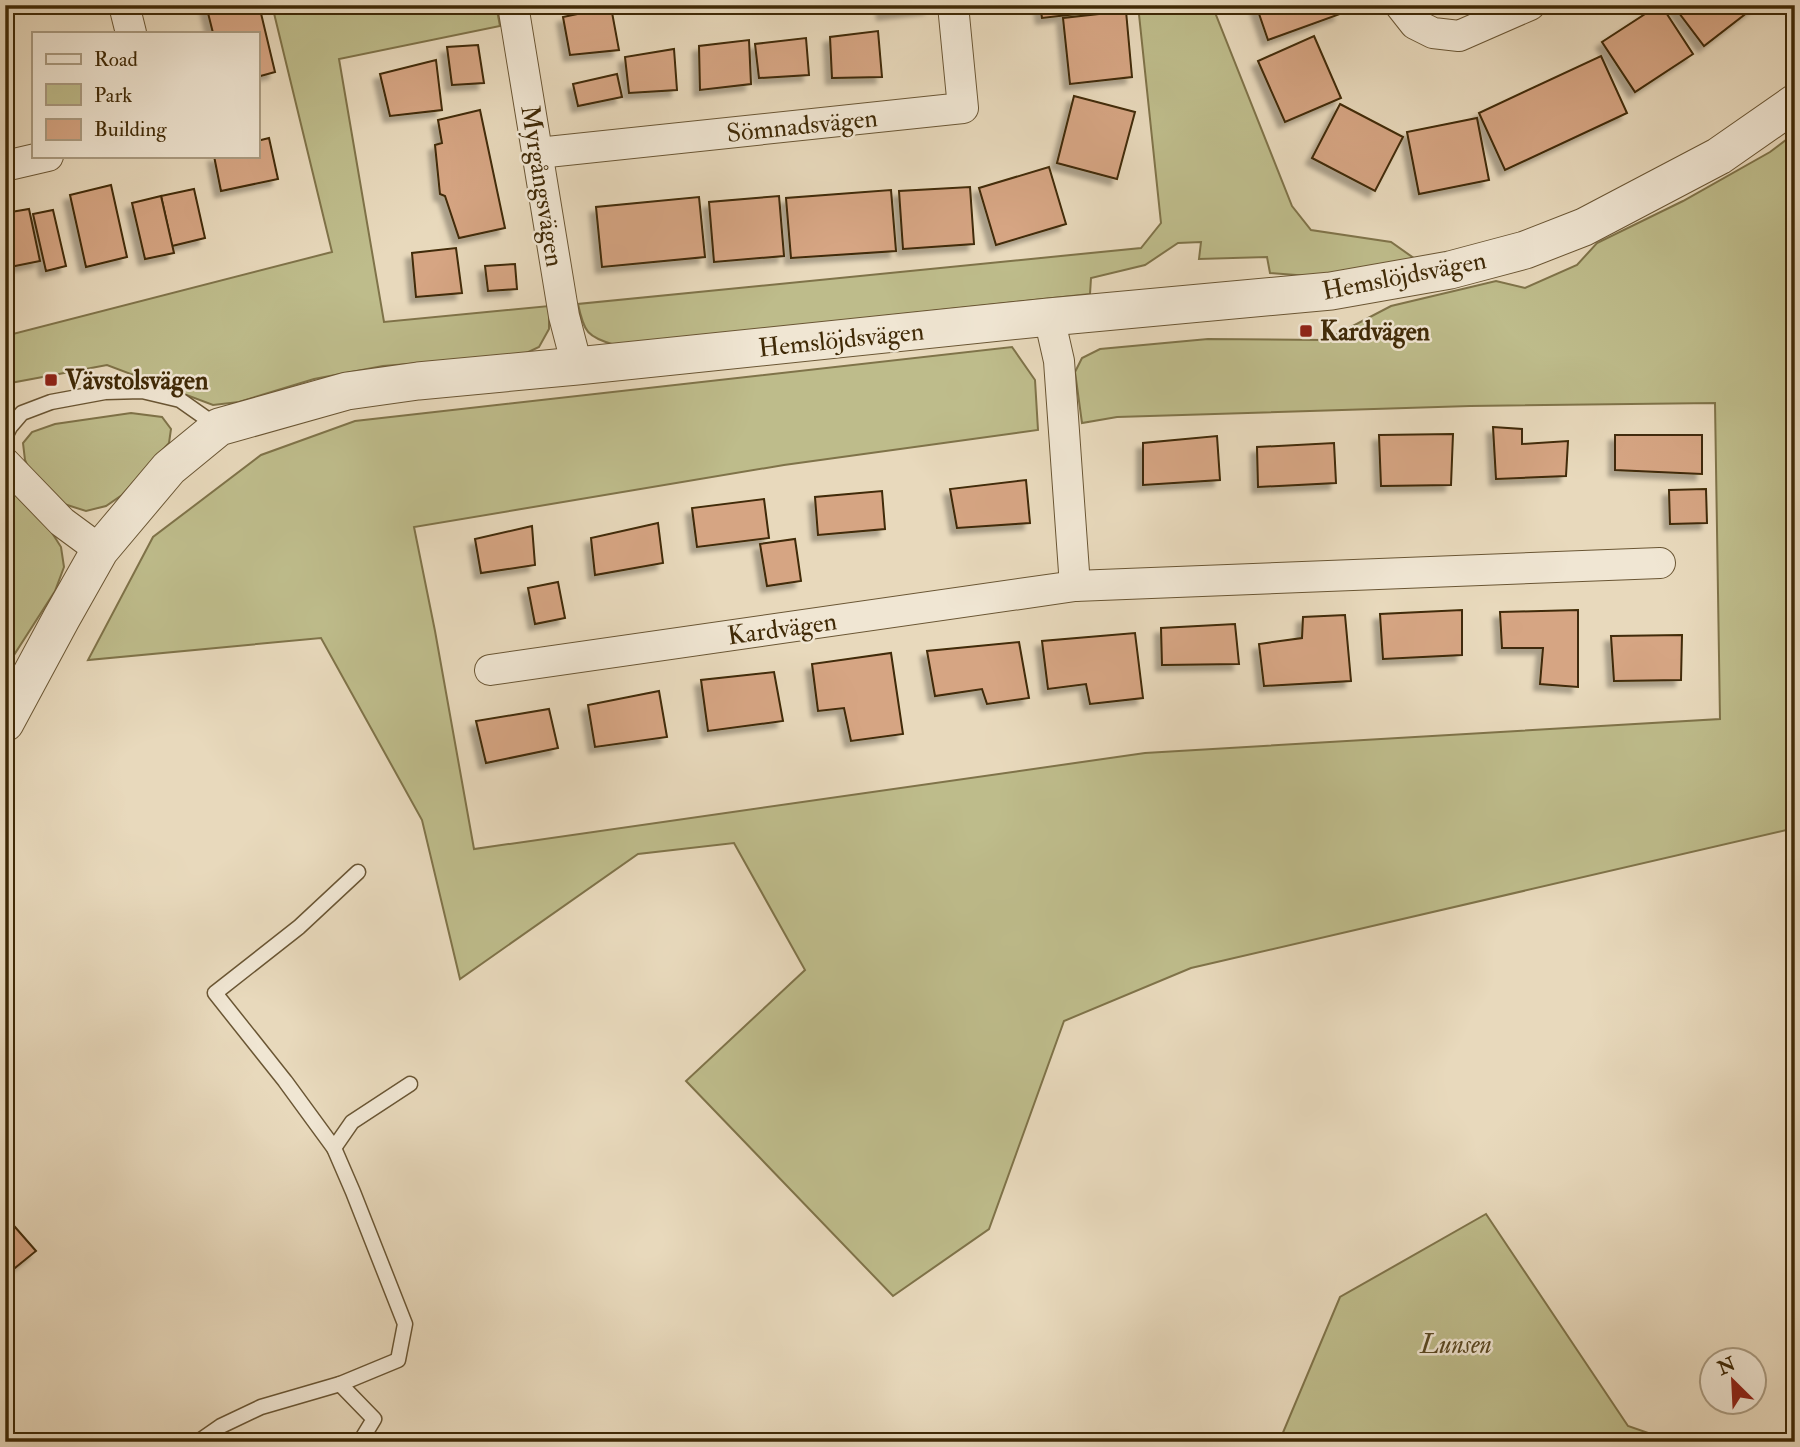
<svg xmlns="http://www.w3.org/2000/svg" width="1800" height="1447" viewBox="0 0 1800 1447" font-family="'IM FELL Double Pica',serif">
<defs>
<filter id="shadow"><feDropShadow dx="-6" dy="6" stdDeviation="2" flood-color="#0004"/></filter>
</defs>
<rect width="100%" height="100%" fill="#e8d9bc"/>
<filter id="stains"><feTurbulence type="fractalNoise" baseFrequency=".00286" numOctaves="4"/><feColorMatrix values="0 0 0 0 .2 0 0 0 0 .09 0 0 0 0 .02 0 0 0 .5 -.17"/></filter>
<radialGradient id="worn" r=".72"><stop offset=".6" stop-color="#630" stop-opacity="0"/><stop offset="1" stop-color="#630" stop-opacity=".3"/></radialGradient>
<g fill="#bebc8b" stroke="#7f7349" stroke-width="2">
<polygon points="272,5 335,5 337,13 377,5 496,5 500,26 339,59 384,322 549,306 549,329 539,347 522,355 383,366 314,379 239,402 213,405 107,365 5,384 5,336 332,252"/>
<path d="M1138 5H1212L1292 206 1311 230 1391 242 1418 261 1322 277 1270 273 1267 257 1199 259 1201 242 1178 243 1145 265 1091 278 1090 294 615 345C587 337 584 332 578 304L1141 248 1161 223Z"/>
<polygon points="1795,133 1795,828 1191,968 1064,1021 989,1229 893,1296 686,1081 805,970 734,843 638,854 460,979 422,820 321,638 88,660 153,537 261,455 355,421 1012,347 1035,380 1038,430 784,465 414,527 435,631 474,849 1145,753 1720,719 1715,403 1470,406 1117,417 1082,423 1075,372 1082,358 1100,349 1208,339 1326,340 1391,306 1496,281 1525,288 1577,265 1597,243 1683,201 1770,152"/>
<polygon points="131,413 162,417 171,429 169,443 122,495 106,506 86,511 61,503 31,474 25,460 23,443 32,432 55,424"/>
<polygon points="5,483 47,525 61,547 64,567 55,591 5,669"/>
<polygon points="1486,1214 1628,1426 1674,1442 1279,1442 1340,1297"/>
</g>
<g fill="#d6a583" stroke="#402a07" stroke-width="2" filter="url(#shadow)">
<polygon points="206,5 259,5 275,72 257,77 257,33 213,33"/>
<polygon points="882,5 929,5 930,8 883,14"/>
<polygon points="1040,5 1102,5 1102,11 1042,18"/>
<polygon points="1256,5 1337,5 1340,14 1268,40"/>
<polygon points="1659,5 1661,5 1693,54 1635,92 1602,42"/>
<polygon points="1673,5 1757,5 1704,46"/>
<polygon points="611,7 619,50 570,55 563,17"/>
<polygon points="1126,11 1132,77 1070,84 1063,18"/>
<polygon points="878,31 882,77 832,78 830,37"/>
<polygon points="1314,36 1341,98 1285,122 1258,61"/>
<polygon points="806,38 809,75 759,78 755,44"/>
<polygon points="749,40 751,84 700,90 699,46"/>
<polygon points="478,45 484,83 452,85 447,47"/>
<polygon points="674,49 677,90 629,93 625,57"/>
<polygon points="1601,56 1627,113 1505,170 1479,113"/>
<polygon points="436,60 442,110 390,116 380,74"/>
<polygon points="617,74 622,97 578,106 573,84"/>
<polygon points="1074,96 1135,112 1117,179 1057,163"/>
<polygon points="1340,104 1403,137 1375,191 1312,158"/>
<polygon points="480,110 505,228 459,238 445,196 440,194 435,145 442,143 438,120"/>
<polygon points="1477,118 1489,180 1419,194 1407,132"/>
<polygon points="269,138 278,179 221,191 214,156 257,156 257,141"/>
<polygon points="1049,167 1066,224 996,245 979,188"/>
<polygon points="111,185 127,257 86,267 70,195"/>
<polygon points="970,187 974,244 903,249 899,191"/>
<polygon points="194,189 205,238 172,246 161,196"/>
<polygon points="891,190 896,251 791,258 786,198"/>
<polygon points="161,196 174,253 145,259 132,203"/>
<polygon points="779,196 784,256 714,262 709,202"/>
<polygon points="699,197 705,257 602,267 596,207"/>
<polygon points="29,209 40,261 5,268 5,213"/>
<polygon points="53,210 66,266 46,271 33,214"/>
<polygon points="456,248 462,293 416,297 412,253"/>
<polygon points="515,264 517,289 488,291 485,266"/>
<polygon points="1493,427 1522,429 1522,444 1568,441 1566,476 1496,479"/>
<polygon points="1453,434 1451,485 1381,486 1379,435"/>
<polygon points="1615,435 1702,435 1702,474 1615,470"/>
<polygon points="1217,436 1220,480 1143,485 1143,443"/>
<polygon points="1334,443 1336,483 1258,487 1257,447"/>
<polygon points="1026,480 1030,523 957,528 950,489"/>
<polygon points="1706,489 1707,523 1670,524 1669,490"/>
<polygon points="882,491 885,529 818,535 815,497"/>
<polygon points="764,499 769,538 697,547 692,508"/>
<polygon points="658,523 663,563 595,575 591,538"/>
<polygon points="532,526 535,565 481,573 475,539"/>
<polygon points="795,539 801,581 767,586 760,544"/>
<polygon points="558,582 565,618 535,624 528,588"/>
<polygon points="1462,610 1462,655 1383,659 1380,614"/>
<polygon points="1578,610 1578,687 1540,684 1543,648 1502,648 1500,612"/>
<polygon points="1345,615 1351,681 1264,686 1259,644 1302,638 1303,617"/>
<polygon points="1235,624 1239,664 1162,665 1161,628"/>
<polygon points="1135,633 1143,698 1090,704 1086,684 1048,689 1042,641"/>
<polygon points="1682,635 1681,680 1614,681 1611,636"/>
<polygon points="1019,642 1029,698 987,704 982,689 935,696 927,651"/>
<polygon points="891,653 903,734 851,741 844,708 818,711 812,664"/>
<polygon points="774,672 783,721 708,731 701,680"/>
<polygon points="659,691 667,737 595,747 588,705"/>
<polygon points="549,709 558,748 486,763 476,721"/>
<polygon points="15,1227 36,1251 5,1276 5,1235"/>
</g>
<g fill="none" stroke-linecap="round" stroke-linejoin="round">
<defs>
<g id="service">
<polyline points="5,437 10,427 22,413 51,402 105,392 142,391 180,400 217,426"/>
<polyline points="334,1148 352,1122 410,1084"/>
<polyline points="340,1384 374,1419 360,1442"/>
<polyline points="198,1442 221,1426 261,1407 340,1384 398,1360 405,1324 353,1192 334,1148 285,1081 215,993 299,927 358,872"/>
</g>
<g id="minor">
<polyline points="124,5 131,33"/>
<polyline points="513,5 564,316 577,366"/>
<polyline points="1400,5 1415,24 1433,33 1459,36 1530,5"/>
<polyline points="538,153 963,108 953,5"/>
<polyline points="5,166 48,156"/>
<polyline points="1049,317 1059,361 1075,586"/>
<polyline points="5,463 62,522 100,550"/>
<polyline points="490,670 1075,586 1660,563"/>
</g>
<polyline id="tertiary" points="5,723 61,619 100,550 169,468 219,427 347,391 418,381 577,366 1049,317 1331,291 1450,270 1525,250 1584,227 1719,156 1795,103"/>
</defs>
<use href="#service" stroke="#6a5634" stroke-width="17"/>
<use href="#minor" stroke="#6a5634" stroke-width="32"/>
<use href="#tertiary" stroke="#6a5634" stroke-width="39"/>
<use href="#service" stroke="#f0e6d3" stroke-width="14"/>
<use href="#minor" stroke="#f0e6d3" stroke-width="30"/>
<use href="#tertiary" stroke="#f0e6d3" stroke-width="37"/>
</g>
<g fill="#8f2418" stroke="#f0e6d3" stroke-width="2.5">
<rect x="1299" y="324" width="14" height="14" rx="3.5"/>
<rect x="44" y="373" width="14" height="14" rx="3.5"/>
</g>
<g text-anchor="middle" stroke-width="5" stroke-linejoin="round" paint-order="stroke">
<g font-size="26" fill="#402a07" stroke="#f0e6d3">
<text transform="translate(802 125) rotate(-6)" y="9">Sömnadsvägen</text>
<text transform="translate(543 186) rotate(81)" y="9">Myrgångsvägen</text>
<text transform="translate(1404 275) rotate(-11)" y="9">Hemslöjdsvägen</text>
<text transform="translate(841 339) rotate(-6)" y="9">Hemslöjdsvägen</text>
<text transform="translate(782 628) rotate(-8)" y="9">Kardvägen</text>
</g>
<g font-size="26" font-weight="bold" fill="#402a07" stroke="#f0e6d3" text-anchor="start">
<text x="1320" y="340">Kardvägen</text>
<text x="65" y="389">Vävstolsvägen</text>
</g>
<g font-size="26" font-style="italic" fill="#594721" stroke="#f0e6d3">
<text x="1456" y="1353">Lunsen</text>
</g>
</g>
<rect width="1800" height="1447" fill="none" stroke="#e8d9bc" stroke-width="28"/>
<rect x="7" y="7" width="1786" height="1433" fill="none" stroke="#402a07" stroke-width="3.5"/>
<rect x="14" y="14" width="1772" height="1419" fill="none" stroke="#402a07" stroke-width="2"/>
<rect x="32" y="32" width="228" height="126" fill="#f0e6d3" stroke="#aa9b81" stroke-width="2"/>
<rect x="46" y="54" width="35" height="10" fill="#f0e6d3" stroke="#aa9b81" stroke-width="2"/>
<text x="94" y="66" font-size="21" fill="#402a07">Road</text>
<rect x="46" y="84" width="35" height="21" fill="#bebc8b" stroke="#aa9b81" stroke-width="2"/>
<text x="94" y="102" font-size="21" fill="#402a07">Park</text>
<rect x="46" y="119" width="35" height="21" fill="#d6a583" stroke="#aa9b81" stroke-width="2"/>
<text x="94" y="136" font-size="21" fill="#402a07">Building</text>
<g transform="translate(1733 1381) rotate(336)"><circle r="33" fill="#f0e6d3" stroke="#aa9b81" stroke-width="2"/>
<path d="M0-5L12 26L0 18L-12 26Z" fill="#8f2418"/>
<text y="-10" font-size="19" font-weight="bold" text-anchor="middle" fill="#402a07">N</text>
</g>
<rect width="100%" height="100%" filter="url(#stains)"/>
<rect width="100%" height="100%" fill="url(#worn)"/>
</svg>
